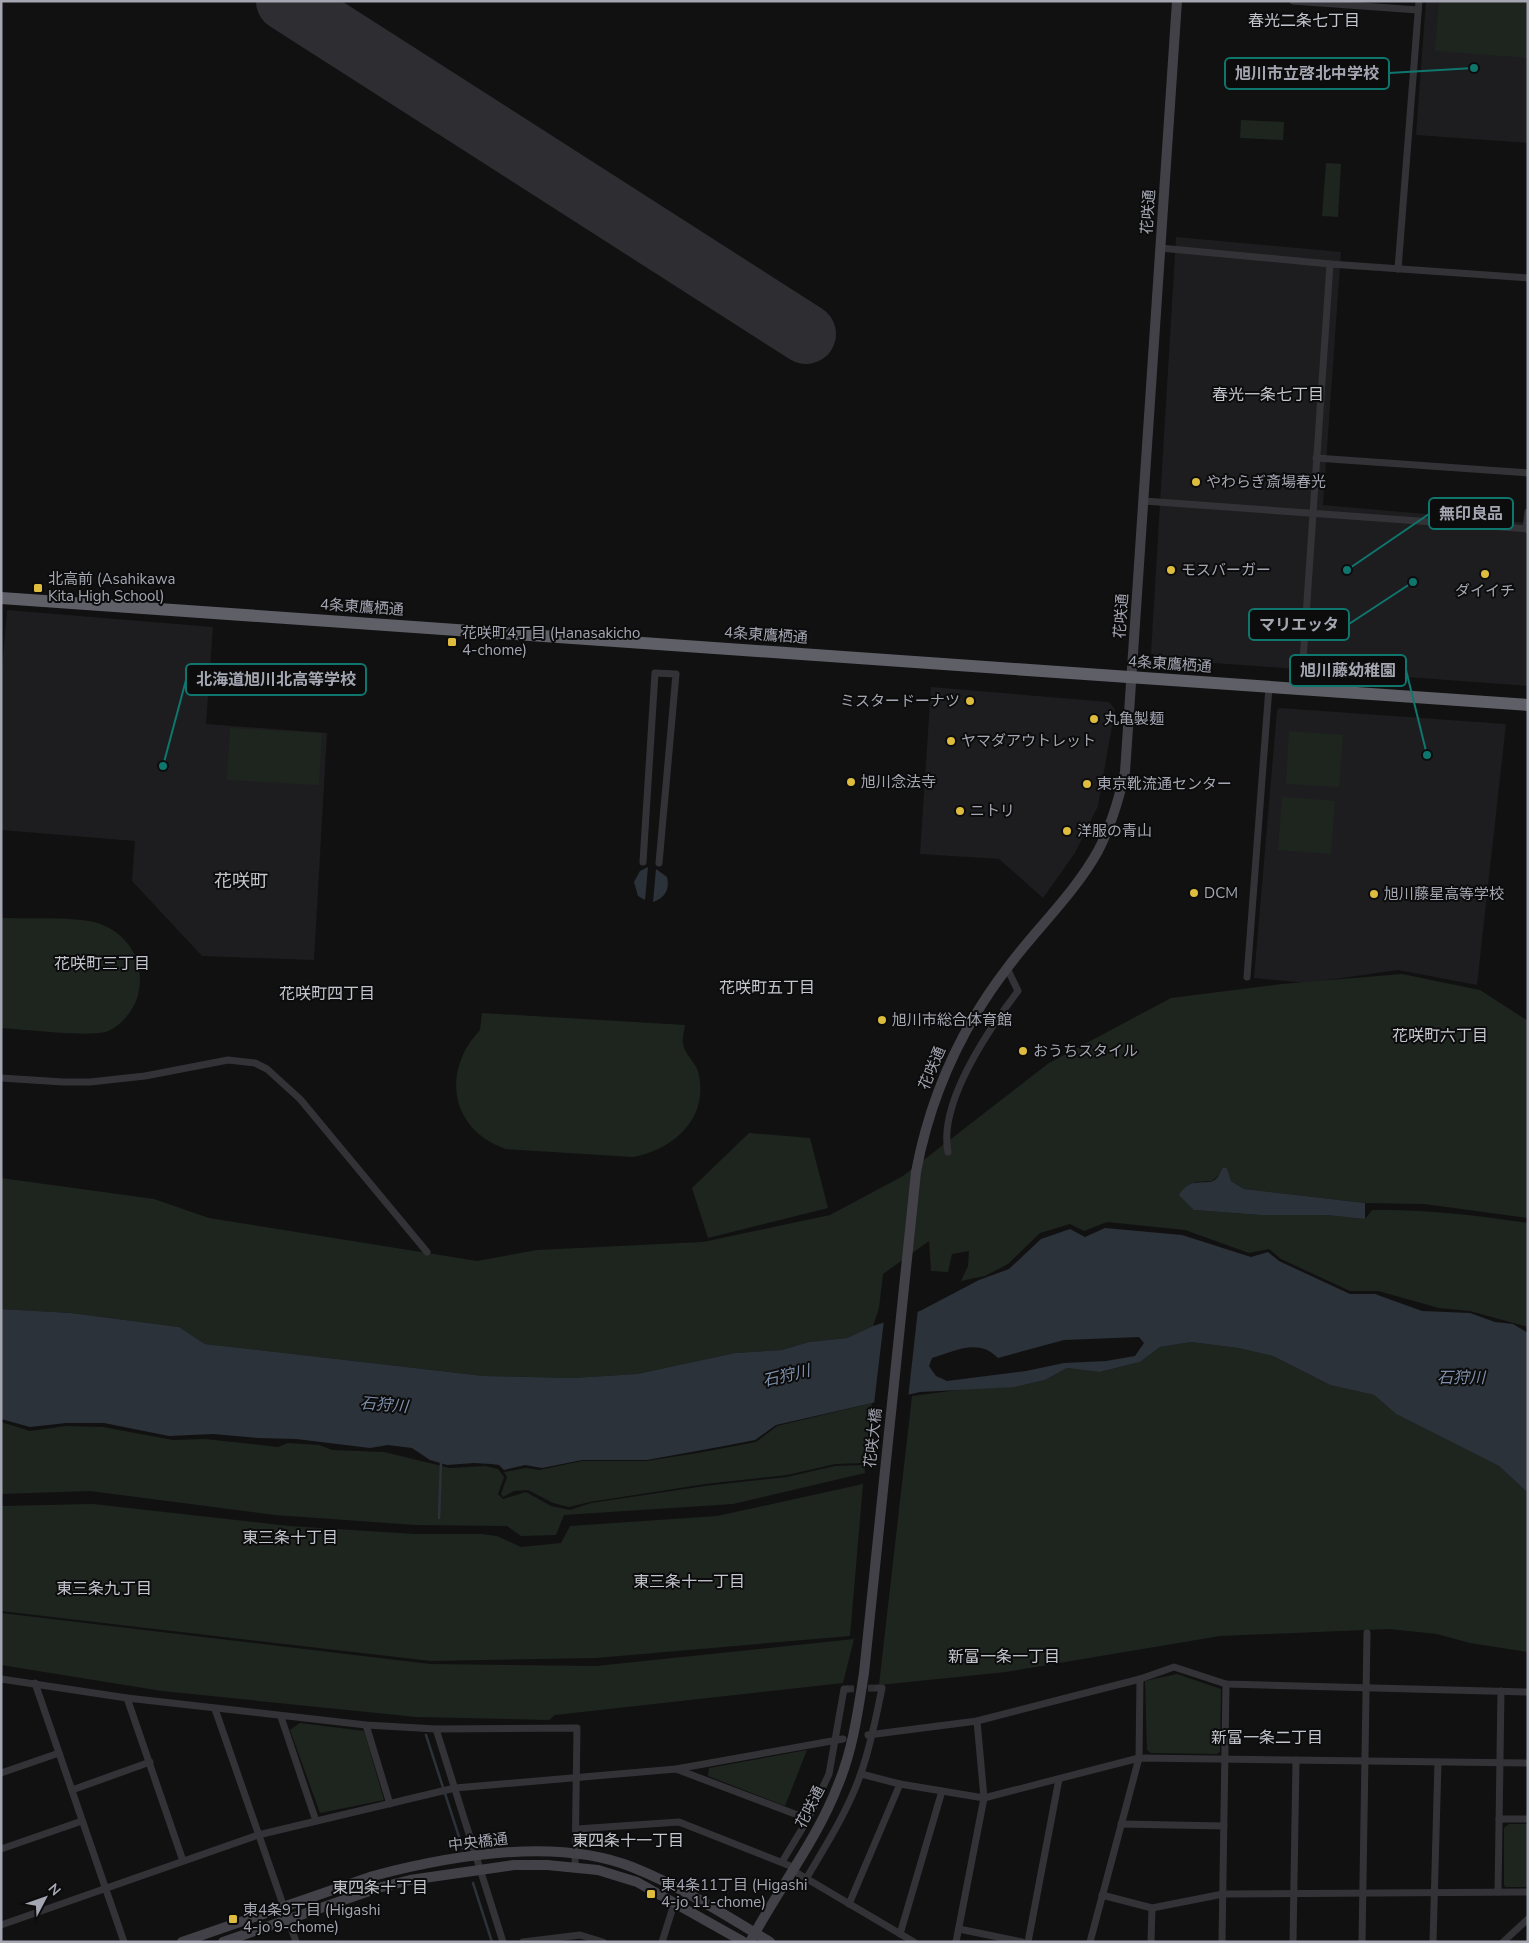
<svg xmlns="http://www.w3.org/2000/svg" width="1529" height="1943" viewBox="0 0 1529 1943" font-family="'Nunito Sans','Noto Sans JP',sans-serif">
<rect width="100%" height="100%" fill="#111112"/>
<g fill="#1d1d1f">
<polygon points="1426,1 1528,1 1528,143 1416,135"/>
<polygon points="1176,237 1341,252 1323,505 1528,523 1528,686 1160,659 1151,653"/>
<polygon points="7,610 213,627 206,724 327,733 314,960 202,956 132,881 135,841 1,830 1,680"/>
<polygon points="931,687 1109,702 1115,709 1098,806 1075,853 1043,898 999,859 920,854"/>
<polygon points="1280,708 1506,724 1477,985 1398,970 1307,983 1254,978 1277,710"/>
</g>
<g fill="#1e251f">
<polygon points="1439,1 1528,1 1528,58 1435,51"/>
<polygon points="1241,120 1284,122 1283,140 1240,138"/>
<polygon points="1326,163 1341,164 1338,217 1322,216"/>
<polygon points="230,728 322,733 319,785 227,780"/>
<polygon points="1289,731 1343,735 1339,787 1286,784"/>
<polygon points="1282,797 1335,801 1331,854 1278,850"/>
<path d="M1 918C30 919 61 917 89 921 123 927 145 957 139 990 137 1006 123 1025 108 1031 91 1038 23 1029 1 1028Z"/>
<path d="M1402 974 1480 990 1528 1021V1218L1424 1204 1365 1203 1244 1189 1231 1181 1227 1168 1212 1181 1195 1182 1194 1210 1260 1215H1326L1365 1219 1372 1210C1424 1209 1476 1215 1528 1223V1327L1470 1311 1439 1308 1378 1291H1350L1281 1259 1269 1249 1249 1253 1185 1230 1107 1222 1084 1231 1070 1224 1040 1233 1008 1264 985 1276 961 1281 968 1266 969 1251 952 1254 948 1272 931 1271 929 1241 883 1274 879 1308 873 1326 847 1338 809 1342 782 1350 735 1353 637 1374 573 1378 484 1376 205 1344 179 1327 71 1313 1 1309V1178L154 1199 209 1218 477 1261 537 1250 703 1242 830 1215 903 1176 1049 1063 1171 998 1282 984Z"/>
<path d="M482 1013 685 1025C684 1031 682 1039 683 1044 684 1053 695 1062 698 1071 710 1117 675 1149 633 1157L506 1149C450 1130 441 1071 480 1030Z"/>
<polygon points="749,1133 810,1138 828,1208 708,1238 692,1188"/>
<polygon points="1191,1342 1238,1348 1273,1356 1330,1385 1374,1395 1396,1414 1499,1466 1528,1493 1528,1652 1470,1643 1437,1634 1389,1629 1220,1636 1006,1672 879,1685 912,1396 981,1387 1015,1387 1045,1380 1067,1368 1101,1372 1140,1362 1160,1347"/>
<polygon points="872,1403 865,1463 835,1464 787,1475 705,1484 590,1502 569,1507 553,1503 528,1490 514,1491 503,1497 501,1494 507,1477 504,1472 526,1468 539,1470 582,1461 646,1461 698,1453 756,1442 777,1426"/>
<polygon points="1,1422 30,1431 66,1426 103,1427 173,1440 205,1439 278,1447 288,1443 319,1445 332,1450 384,1452 450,1468 485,1466 498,1469 504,1477 498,1494 503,1499 526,1492 551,1506 570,1510 591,1503 705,1486 787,1477 835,1466 864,1465 865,1473 733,1504 564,1515 556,1535 521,1536 507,1526 416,1525 275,1515 90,1491 1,1494"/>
<polygon points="863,1484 850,1636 596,1658 431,1661 1,1611 1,1506 93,1504 289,1526 415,1534 481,1534 497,1536 521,1547 561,1543 570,1526 717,1516"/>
<polygon points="1,1613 430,1664 596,1666 854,1639 843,1683 555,1715 549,1720 416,1717 162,1691 1,1665"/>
<polygon points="1177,1674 1221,1689 1220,1752 1217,1754 1151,1753 1147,1750 1145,1681"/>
<polygon points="300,1723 364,1731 384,1800 320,1813 290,1730"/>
<polygon points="807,1750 785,1806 708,1776 709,1768"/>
<polygon points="1509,1824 1528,1824 1528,1887 1505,1887 1504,1884 1504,1828"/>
</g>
<g fill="#2c3239" fill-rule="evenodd">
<polygon points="648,867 645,900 638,896 634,882 640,871"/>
<path d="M656 869 667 877C670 889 665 898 653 902Z"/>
<path d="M1223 1168H1227L1231 1181 1244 1189 1365 1203V1219L1326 1215H1261L1194 1210 1179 1195C1191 1175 1207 1187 1216 1179 1219 1176 1221 1171 1223 1168Z"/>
<path d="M1105 1228 1182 1235 1251 1257 1268 1252 1279 1261 1350 1294H1375L1422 1311 1470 1313 1495 1322 1513 1324 1528 1333V1493L1499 1466 1396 1414 1374 1395 1330 1385 1273 1356 1238 1348 1191 1342 1160 1347 1140 1362 1100 1372 1067 1368 1045 1380 1015 1387 920 1392 776 1425 755 1440 724 1446 647 1460H582L542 1468 525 1465 504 1470 499 1465 491 1464 474 1463 447 1465 430 1460 412 1448 388 1445 370 1448 296 1439 258 1438 213 1434 169 1436 104 1423H66L30 1427 1 1419V1309L71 1313 179 1327 205 1344 484 1376 573 1378 637 1374 735 1353 782 1350 809 1342 847 1338 873 1326 920 1311 979 1280 1009 1269 1041 1239 1070 1229 1085 1237ZM1139 1337 1144 1343 1135 1356 1106 1361 1064 1363 1026 1371 947 1381 936 1376 929 1366 932 1358C956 1351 978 1338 998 1358L1064 1340Z"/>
</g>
<polygon fill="#111112" points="918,1309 908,1399 874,1404 884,1320"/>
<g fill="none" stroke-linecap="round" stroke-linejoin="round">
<g stroke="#2c3239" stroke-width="2.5">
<polyline points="439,1518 441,1462"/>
<polyline points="426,1735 463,1849"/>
<polyline points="473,1883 492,1942"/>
</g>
<polyline stroke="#2e2e32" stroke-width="60" points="286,1 806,334"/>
<polyline stroke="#2e2f32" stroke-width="7" stroke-dasharray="7 3.5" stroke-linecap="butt" points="847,1689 877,1688"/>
<g stroke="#333337" stroke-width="7">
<polyline points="1293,1 1418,10"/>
<polyline points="1160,248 1330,264 1528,278"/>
<polyline points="1398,269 1419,1"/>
<polyline points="1316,458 1528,473"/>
<polyline points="1144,501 1528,529"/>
<polyline points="1526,529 1528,512"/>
<polyline points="1301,690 1330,264"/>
<polyline points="643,862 655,673 676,674 659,863"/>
<polyline points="1247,977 1269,687"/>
<polyline points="1,1078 63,1082 90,1082 145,1076 228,1060 255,1063 267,1069 300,1099 427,1252"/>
<path d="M948 1152C938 1103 989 1029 1018 991L1007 968"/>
<polyline points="1,1679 127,1698 366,1725 436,1729 577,1728 575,1867"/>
<polyline points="35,1683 124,1942"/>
<polyline points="127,1698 183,1861"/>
<polyline points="215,1709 296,1942"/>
<polyline points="281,1717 316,1821"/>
<polyline points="366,1725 390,1804"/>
<polyline points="436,1729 503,1942"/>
<polyline points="868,1735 977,1721 1140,1679 1174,1667 1226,1684 1528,1692"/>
<polyline points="676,1769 808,1819"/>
<polyline points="1,1773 59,1753"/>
<polyline points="861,1774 900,1784 984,1798 1139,1758 1528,1763"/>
<polyline points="72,1790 150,1762"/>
<polyline points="1499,1819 1528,1819"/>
<polyline points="1121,1824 1224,1826"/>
<polyline points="577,1829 679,1822 793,1867"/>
<polyline points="1,1849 82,1821"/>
<polyline points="782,1862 808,1819 829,1774 844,1689 847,1689"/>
<polyline points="792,1870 914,1942"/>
<path d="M806 1879C826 1845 848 1811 861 1773 871 1745 876 1717 882 1688H877"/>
<polyline points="1498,1892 1501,1691"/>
<polyline points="1102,1895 1152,1908 1223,1894 1528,1892"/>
<polyline points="849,1904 900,1784"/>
<polyline points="1,1925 258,1835 455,1788 676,1769 843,1739"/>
<polyline points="959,1929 1022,1942"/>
<polyline points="900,1934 942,1791"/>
<polyline points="523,1942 580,1935 603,1942"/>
<polyline points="662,1942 674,1904"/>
<polyline points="956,1942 984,1798 977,1721"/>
<polyline points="1028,1942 1059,1779"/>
<polyline points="1090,1942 1139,1758 1140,1679"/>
<polyline points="1151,1942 1152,1908"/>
<polyline points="1222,1942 1226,1684"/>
<polyline points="1293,1942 1296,1760"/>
<polyline points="1362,1942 1367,1633"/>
<polyline points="1433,1942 1438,1762"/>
<polyline points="1503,1942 1528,1919"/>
</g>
<g stroke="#414147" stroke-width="10">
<path d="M182 1942 373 1876C449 1856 556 1837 632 1867 680 1886 726 1915 770 1942"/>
<polyline points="223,1942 378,1888 410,1880 514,1865 547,1865 598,1870 637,1882 744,1942"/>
<path d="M750 1942C778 1889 817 1840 838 1785 853 1749 858 1711 864 1673L916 1172C930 1097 961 1028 1008 967 1037 928 1074 894 1098 851 1111 826 1119 799 1125 772L1177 1"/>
</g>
<polyline stroke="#5f6067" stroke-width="12" points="1,598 1528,705"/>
</g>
<g fill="#debd3e" stroke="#0c0c0d" stroke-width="2">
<circle cx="1196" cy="482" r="5"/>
<circle cx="1171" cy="570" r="5"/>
<circle cx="1485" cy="574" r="5"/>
<rect x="33" y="583" width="10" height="10" rx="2.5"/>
<rect x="447" y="637" width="10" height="10" rx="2.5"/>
<circle cx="970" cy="701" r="5"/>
<circle cx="1094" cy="719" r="5"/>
<circle cx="951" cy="741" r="5"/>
<circle cx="851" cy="782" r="5"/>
<circle cx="1087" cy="784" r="5"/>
<circle cx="960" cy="811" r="5"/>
<circle cx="1067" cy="831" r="5"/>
<circle cx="1194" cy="893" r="5"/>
<circle cx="1374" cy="894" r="5"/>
<circle cx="882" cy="1020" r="5"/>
<circle cx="1023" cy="1051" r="5"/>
<rect x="646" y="1889" width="10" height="10" rx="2.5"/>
<rect x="228" y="1914" width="10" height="10" rx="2.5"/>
</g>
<g text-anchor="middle" stroke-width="4" stroke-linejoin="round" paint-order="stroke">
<g font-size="15" fill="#a4a6b2" stroke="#0c0c0d">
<text transform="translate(1148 212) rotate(-86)" y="5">花咲通</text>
<text transform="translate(362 607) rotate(4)" y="5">4条東鷹栖通</text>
<text transform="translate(1121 616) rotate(-86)" y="5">花咲通</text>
<text transform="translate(766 635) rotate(4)" y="5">4条東鷹栖通</text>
<text transform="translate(1170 664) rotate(4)" y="5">4条東鷹栖通</text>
<text transform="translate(932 1068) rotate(-67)" y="5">花咲通</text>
<text transform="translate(873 1438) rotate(-84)" y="5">花咲大橋</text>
<text transform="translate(810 1807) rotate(-63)" y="5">花咲通</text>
<text transform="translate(478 1842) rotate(-7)" y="5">中央橋通</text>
</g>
<g font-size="15" fill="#a4a6b2" stroke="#0c0c0d" text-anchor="start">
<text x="1206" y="487">やわらぎ斎場春光</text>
<text x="1181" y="575">モスバーガー</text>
<text x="48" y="584">北高前 (Asahikawa<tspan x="48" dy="17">Kita High School)</tspan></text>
<text x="1485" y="596" text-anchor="middle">ダイイチ</text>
<text x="462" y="638">花咲町4丁目 (Hanasakicho<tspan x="462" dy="17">4-chome)</tspan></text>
<text x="960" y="706" text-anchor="end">ミスタードーナツ</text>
<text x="1104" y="724">丸亀製麺</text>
<text x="961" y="746">ヤマダアウトレット</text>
<text x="861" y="787">旭川念法寺</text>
<text x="1097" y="789">東京靴流通センター</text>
<text x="970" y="816">ニトリ</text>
<text x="1077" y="836">洋服の青山</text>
<text x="1204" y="898">DCM</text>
<text x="1384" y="899">旭川藤星高等学校</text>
<text x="892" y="1025">旭川市総合体育館</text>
<text x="1033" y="1056">おうちスタイル</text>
<text x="661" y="1890">東4条11丁目 (Higashi<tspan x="661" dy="17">4-jo 11-chome)</tspan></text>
<text x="243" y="1915">東4条9丁目 (Higashi<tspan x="243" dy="17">4-jo 9-chome)</tspan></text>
</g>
<g font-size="16" fill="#c4c6ce" stroke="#0c0c0d">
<text x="1304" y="26">春光二条七丁目</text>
<text x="1268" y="400">春光一条七丁目</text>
<text x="102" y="969">花咲町三丁目</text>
<text x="767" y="993">花咲町五丁目</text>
<text x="327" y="999">花咲町四丁目</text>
<text x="1440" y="1041">花咲町六丁目</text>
<text x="290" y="1543">東三条十丁目</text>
<text x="689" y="1587">東三条十一丁目</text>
<text x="104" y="1594">東三条九丁目</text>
<text x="1004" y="1662">新富一条一丁目</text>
<text x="1267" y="1743">新富一条二丁目</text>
<text x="628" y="1846">東四条十一丁目</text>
<text x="380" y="1893">東四条十丁目</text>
</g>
<g font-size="16" font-style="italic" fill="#7e8faa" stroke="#0c0c0d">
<text transform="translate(786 1375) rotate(-13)" y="6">石狩川</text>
<text x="1461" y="1383">石狩川</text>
<text transform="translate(384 1404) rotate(5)" y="6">石狩川</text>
</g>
<g font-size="18" fill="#c4c6ce" stroke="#0c0c0d">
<text x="241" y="887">花咲町</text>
</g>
</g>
<path fill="none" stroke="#0f766e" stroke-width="2" d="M1474 68L1389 73M1347 570L1429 514M1413 582L1349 624M1427 755L1406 670M163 766L186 680"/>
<g fill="#0f766e" stroke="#0c0c0d" stroke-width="2">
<circle cx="1474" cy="68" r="5"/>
<circle cx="1347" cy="570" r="5"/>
<circle cx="1413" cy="582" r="5"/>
<circle cx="1427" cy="755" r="5"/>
<circle cx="163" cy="766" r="5"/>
</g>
<g fill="#0c0c0d" stroke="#0f766e" stroke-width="2">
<rect x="1225" y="58" width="164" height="31" rx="5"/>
<rect x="1429" y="498" width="84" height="31" rx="5"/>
<rect x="1249" y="609" width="100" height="31" rx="5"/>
<rect x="1290" y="655" width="116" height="31" rx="5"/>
<rect x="186" y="664" width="180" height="31" rx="5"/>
</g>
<g font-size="16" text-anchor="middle" font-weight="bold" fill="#a4a6b2">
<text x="1307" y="79">旭川市立啓北中学校</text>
<text x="1471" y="519">無印良品</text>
<text x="1299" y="630">マリエッタ</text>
<text x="1348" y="676">旭川藤幼稚園</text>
<text x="276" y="685">北海道旭川北高等学校</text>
</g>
<rect width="1529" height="1943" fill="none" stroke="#a4a6b2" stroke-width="5"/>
<g transform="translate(45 1898) rotate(49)" stroke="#0c0c0d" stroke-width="4" paint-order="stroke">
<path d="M0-4L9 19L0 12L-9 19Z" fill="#a4a6b2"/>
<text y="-8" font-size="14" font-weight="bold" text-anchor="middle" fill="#a4a6b2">N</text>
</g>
</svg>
